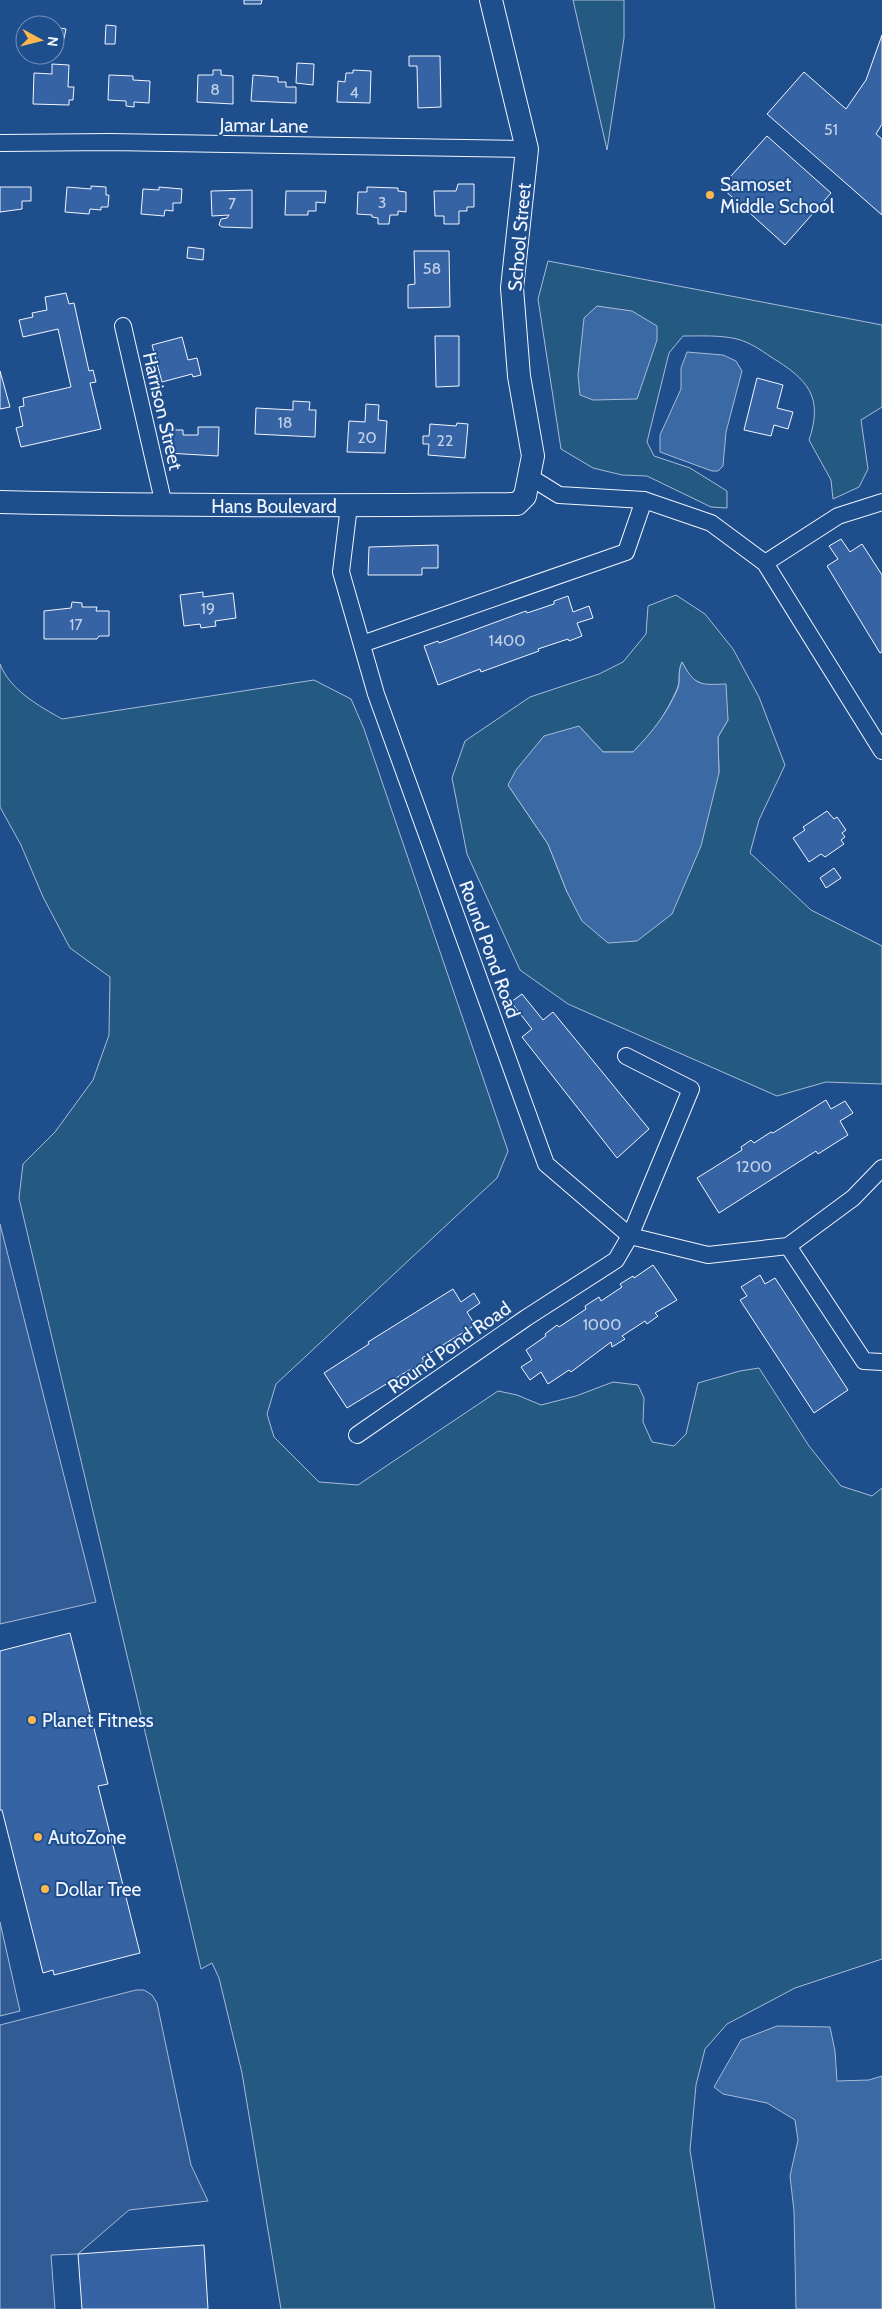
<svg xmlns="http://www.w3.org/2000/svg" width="882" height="2309" viewBox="0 0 882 2309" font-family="Cabin,sans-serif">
<rect width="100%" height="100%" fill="#1f4e8c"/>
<g fill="#245a82" stroke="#a8bbd7" fill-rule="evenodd">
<polygon points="573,0 624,0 624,38 607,150"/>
<path d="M548 261 882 325V407L861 420 868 469 859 487 833 499 831 480 809 440C824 396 807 379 771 357 761 350 749 342 737 339 720 335 701 336 683 336L669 353 647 442 654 456 690 468 727 491V508L711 507 647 476 622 475 593 468 561 449 538 299Z"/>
<path d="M676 595 705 614 733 649 759 697 785 765 759 820 750 853 811 910 882 946V1084L826 1082 777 1096 568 1004 520 970 467 854 452 778 465 741 530 697 599 674 623 662 646 634 648 606ZM682 662 690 678 705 685 728 720 718 737 719 773 567 892 548 844 508 785 579 726 603 752H633C654 731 665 716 677 689 681 680 677 674 682 662Z"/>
<path d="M0 664C10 690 39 706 62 719L314 680 351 699 364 729 508 1151 497 1178 276 1384 267 1414 274 1437 319 1482 358 1485 498 1391 517 1395 541 1405 576 1396 613 1382 638 1385 644 1398 643 1422 652 1442 674 1446 686 1434 698 1383 740 1371 759 1368 809 1446 841 1486 872 1496 882 1488V1959L795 1988 727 2024 705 2049 696 2085 690 2150 715 2309H281L242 2073 219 1978 212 1963 201 1969 19 1198 23 1164 55 1132 93 1080 109 1035 110 977 70 948 43 897 21 845 0 807Z"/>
</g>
<g fill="#305b95" stroke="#a8bbd7">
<polygon points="0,1224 96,1602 0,1624"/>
<polygon points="0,1922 20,2011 0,2016"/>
<polygon points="136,1990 144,1990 152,1995 157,2003 191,2165 208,2201 129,2210 78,2254 51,2255 55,2309 0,2309 0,2025"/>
</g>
<g fill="#3b69a3" stroke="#a8bbd7">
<polygon points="597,306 632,311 657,326 657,340 637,399 593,400 580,395 578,375 584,318"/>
<polygon points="687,352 723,355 736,361 742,371 726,432 723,466 718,471 712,471 660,452 660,435 681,389 681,368"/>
<path d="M682 662C695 686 700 685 726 684L728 720 718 737 719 773 701 846 672 914 637 941 608 943 582 921 567 892 548 844 508 785 516 770 544 736 579 726 603 752H633C652 732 667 714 678 688 681 679 677 673 682 662Z"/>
<polygon points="777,2026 830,2027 835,2051 837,2081 869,2080 882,2076 882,2309 796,2309 794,2211 790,2176 798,2140 795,2120 767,2103 723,2094 714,2087 741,2040"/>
</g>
<g fill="#3563a3" stroke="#f2f6ff">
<polygon points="244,0 262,0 261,4 244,4"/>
<polygon points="106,25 116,26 115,44 105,44"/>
<polygon points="55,27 66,29 64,39 55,37"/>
<polygon points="882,35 882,124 876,134 882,139 882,215 767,114 804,72 846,109 866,80"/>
<polygon points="409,56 440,56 441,107 418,108 417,66 409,66"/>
<polygon points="297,63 314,64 313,85 296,83"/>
<polygon points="52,64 69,65 68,87 74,87 73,100 69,100 69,105 33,104 34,73 52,74"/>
<polygon points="213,70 221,70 221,75 233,76 233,104 197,102 198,75 213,75"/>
<polygon points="353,70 371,71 370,103 337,102 338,81 345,82 346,73 353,73"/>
<polygon points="109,75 133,76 133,80 150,81 149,103 134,102 134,107 126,106 126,101 108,100"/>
<polygon points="253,75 278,77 278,82 286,82 286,87 296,87 296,103 251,101"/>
<polygon points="767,136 831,193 785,245 721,187"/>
<polygon points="458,184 474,184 474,207 467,207 467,211 459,211 459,224 444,224 444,216 435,216 434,191 456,191"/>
<polygon points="91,186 106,187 106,195 109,195 108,207 101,207 101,210 90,209 89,214 65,212 67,187 91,189"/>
<polygon points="0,187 31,187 31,201 22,201 22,209 0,212"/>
<polygon points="159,187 182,189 181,203 173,203 173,211 165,210 164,216 141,214 143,189 159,190"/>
<polygon points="367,187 398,188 398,191 406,192 406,212 398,211 398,215 390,215 389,224 378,224 378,218 372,217 372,215 357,214 358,192 367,192"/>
<polygon points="252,190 252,228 222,227 219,225 221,219 227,218 229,215 212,216 211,191"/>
<polygon points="286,191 326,191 325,203 316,202 316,211 308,211 308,215 285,215"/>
<polygon points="188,247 204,249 203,260 187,258"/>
<polygon points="414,251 449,251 450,307 408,308 408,285 415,284"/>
<polygon points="66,293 69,304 74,303 89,371 93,370 96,382 90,383 101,429 21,447 16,428 23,426 19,407 24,406 23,398 71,387 58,329 23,337 19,320 33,317 32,313 47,310 45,297"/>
<polygon points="435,336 459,336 459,386 436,387"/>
<polygon points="182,337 188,360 197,358 201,375 193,377 192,374 162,382 152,345"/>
<polygon points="0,371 10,407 0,409"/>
<polygon points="757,378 783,385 777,408 793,412 788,429 774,425 771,436 744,430"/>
<polygon points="293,401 310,402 309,410 316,410 315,437 255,434 256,408 293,410"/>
<polygon points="366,404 379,405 378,420 387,421 385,453 347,452 349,421 365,422"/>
<polygon points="457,423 468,424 465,458 428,455 429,444 423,444 423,436 429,436 430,424 456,426"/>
<polygon points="198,427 219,427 218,456 167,453 167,430 183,430 183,435 198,435"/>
<polygon points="841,539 850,552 862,544 882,575 882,652 880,653 827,566 838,559 829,546"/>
<polygon points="438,545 438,568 422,568 422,575 368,575 369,547"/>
<polygon points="203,592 203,597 233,593 236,618 215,621 216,626 201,628 200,624 184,626 180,595"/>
<polygon points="568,596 573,612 589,606 593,618 577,623 582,636 569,641 568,639 538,649 539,651 481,672 480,669 438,685 424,646 438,641 439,643 526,611 527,613 554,604 554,601"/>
<polygon points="72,602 82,603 82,607 97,607 96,611 109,611 109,636 99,636 97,639 44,639 44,611 71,608"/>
<polygon points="827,811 834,819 837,817 846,830 842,833 845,837 841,840 844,844 825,857 821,854 809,862 793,838 805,830 803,827"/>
<polygon points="834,868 841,878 826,888 820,878"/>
<polygon points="522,994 543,1020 553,1012 649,1129 617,1158 522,1037 532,1029 511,1002"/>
<polygon points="826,1100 831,1109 845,1101 853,1113 840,1121 848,1135 818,1154 816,1151 719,1213 697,1178 742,1150 741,1147 751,1140 754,1143 771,1132 773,1133"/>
<polygon points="653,1265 677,1300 655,1313 658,1316 647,1324 645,1321 622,1336 625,1339 612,1347 611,1342 571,1372 569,1370 548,1384 541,1372 530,1380 521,1367 532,1360 526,1350 546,1336 545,1334 557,1325 559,1327 586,1309 585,1306 599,1297 601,1301 622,1287 620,1284 633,1276 634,1278"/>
<polygon points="760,1275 765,1284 775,1278 848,1390 814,1413 740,1300 747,1296 741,1287"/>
<polygon points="453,1289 461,1302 474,1293 480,1303 467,1312 475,1325 422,1358 424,1361 347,1408 324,1373 369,1344 368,1342"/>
<polygon points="70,1633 108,1784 98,1786 140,1953 54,1975 53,1970 43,1973 2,1810 0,1810 0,1651"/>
<polygon points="204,2245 208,2309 82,2309 78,2254"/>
</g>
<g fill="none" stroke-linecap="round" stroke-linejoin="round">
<defs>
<g id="street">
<polyline points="0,143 110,142 527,149"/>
<polyline points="123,326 164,505"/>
<polyline points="530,477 559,495 644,500 711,523 765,563 882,751"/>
<polyline points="349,506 341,572 376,694 546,1164 630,1236 708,1255 788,1246 853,1198 882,1168"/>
<polyline points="765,563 838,516 882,502"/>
<polyline points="362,644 626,552 644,500"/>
<polyline points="788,1246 864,1361 882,1362"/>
<polyline points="357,1435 526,1318 616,1260 630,1236 691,1089 626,1056"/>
</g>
<path id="secondary" d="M0 502C172 506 344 506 517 504L525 496 533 456 519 376 512 288 527 149 491 0"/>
</defs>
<use href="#street" stroke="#f2f6ff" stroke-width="18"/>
<use href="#secondary" stroke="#f2f6ff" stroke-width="24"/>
<use href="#street" stroke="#1f4e8c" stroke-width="16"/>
<use href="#secondary" stroke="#1f4e8c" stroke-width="22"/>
</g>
<g fill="#ffb74d" stroke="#1f4e8c" stroke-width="2">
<circle cx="710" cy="195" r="5"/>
<circle cx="32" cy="1720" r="5"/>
<circle cx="38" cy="1837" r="5"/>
<circle cx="45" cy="1889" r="5"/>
</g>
<g text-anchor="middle" stroke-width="4" stroke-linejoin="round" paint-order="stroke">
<g font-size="16" fill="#c3d1e8">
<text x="215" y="95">8</text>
<text x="354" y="98">4</text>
<text x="831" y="135">51</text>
<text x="382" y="208">3</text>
<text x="232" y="209">7</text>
<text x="432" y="274">58</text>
<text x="285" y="428">18</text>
<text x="367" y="443">20</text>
<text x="445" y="446">22</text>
<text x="208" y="614">19</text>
<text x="76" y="630">17</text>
<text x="507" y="646">1400</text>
<text x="754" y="1172">1200</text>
<text x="602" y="1330">1000</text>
</g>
<g font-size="19" fill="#f2f6ff" stroke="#1f4e8c">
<text transform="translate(264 125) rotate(1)" y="7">Jamar Lane</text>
<text transform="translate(519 237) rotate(-85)" y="7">School Street</text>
<text transform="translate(163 411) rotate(77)" y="7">Harrison Street</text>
<text x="274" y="513">Hans Boulevard</text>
<text transform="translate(490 949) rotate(70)" y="7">Round Pond Road</text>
<text transform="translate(449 1347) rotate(-35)" y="7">Round Pond Road</text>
</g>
<g font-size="19" fill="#f2f6ff" stroke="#1f4e8c" text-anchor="start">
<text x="720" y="191">Samoset<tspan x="720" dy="22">Middle School</tspan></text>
<text x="42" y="1727">Planet Fitness</text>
<text x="48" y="1844">AutoZone</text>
<text x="55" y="1896">Dollar Tree</text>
</g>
</g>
<g transform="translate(40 40) rotate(97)"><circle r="24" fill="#1f4e8c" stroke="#7391ba"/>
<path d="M0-4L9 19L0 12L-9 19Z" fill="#ffb74d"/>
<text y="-8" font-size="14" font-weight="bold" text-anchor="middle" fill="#f2f6ff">N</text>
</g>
</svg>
